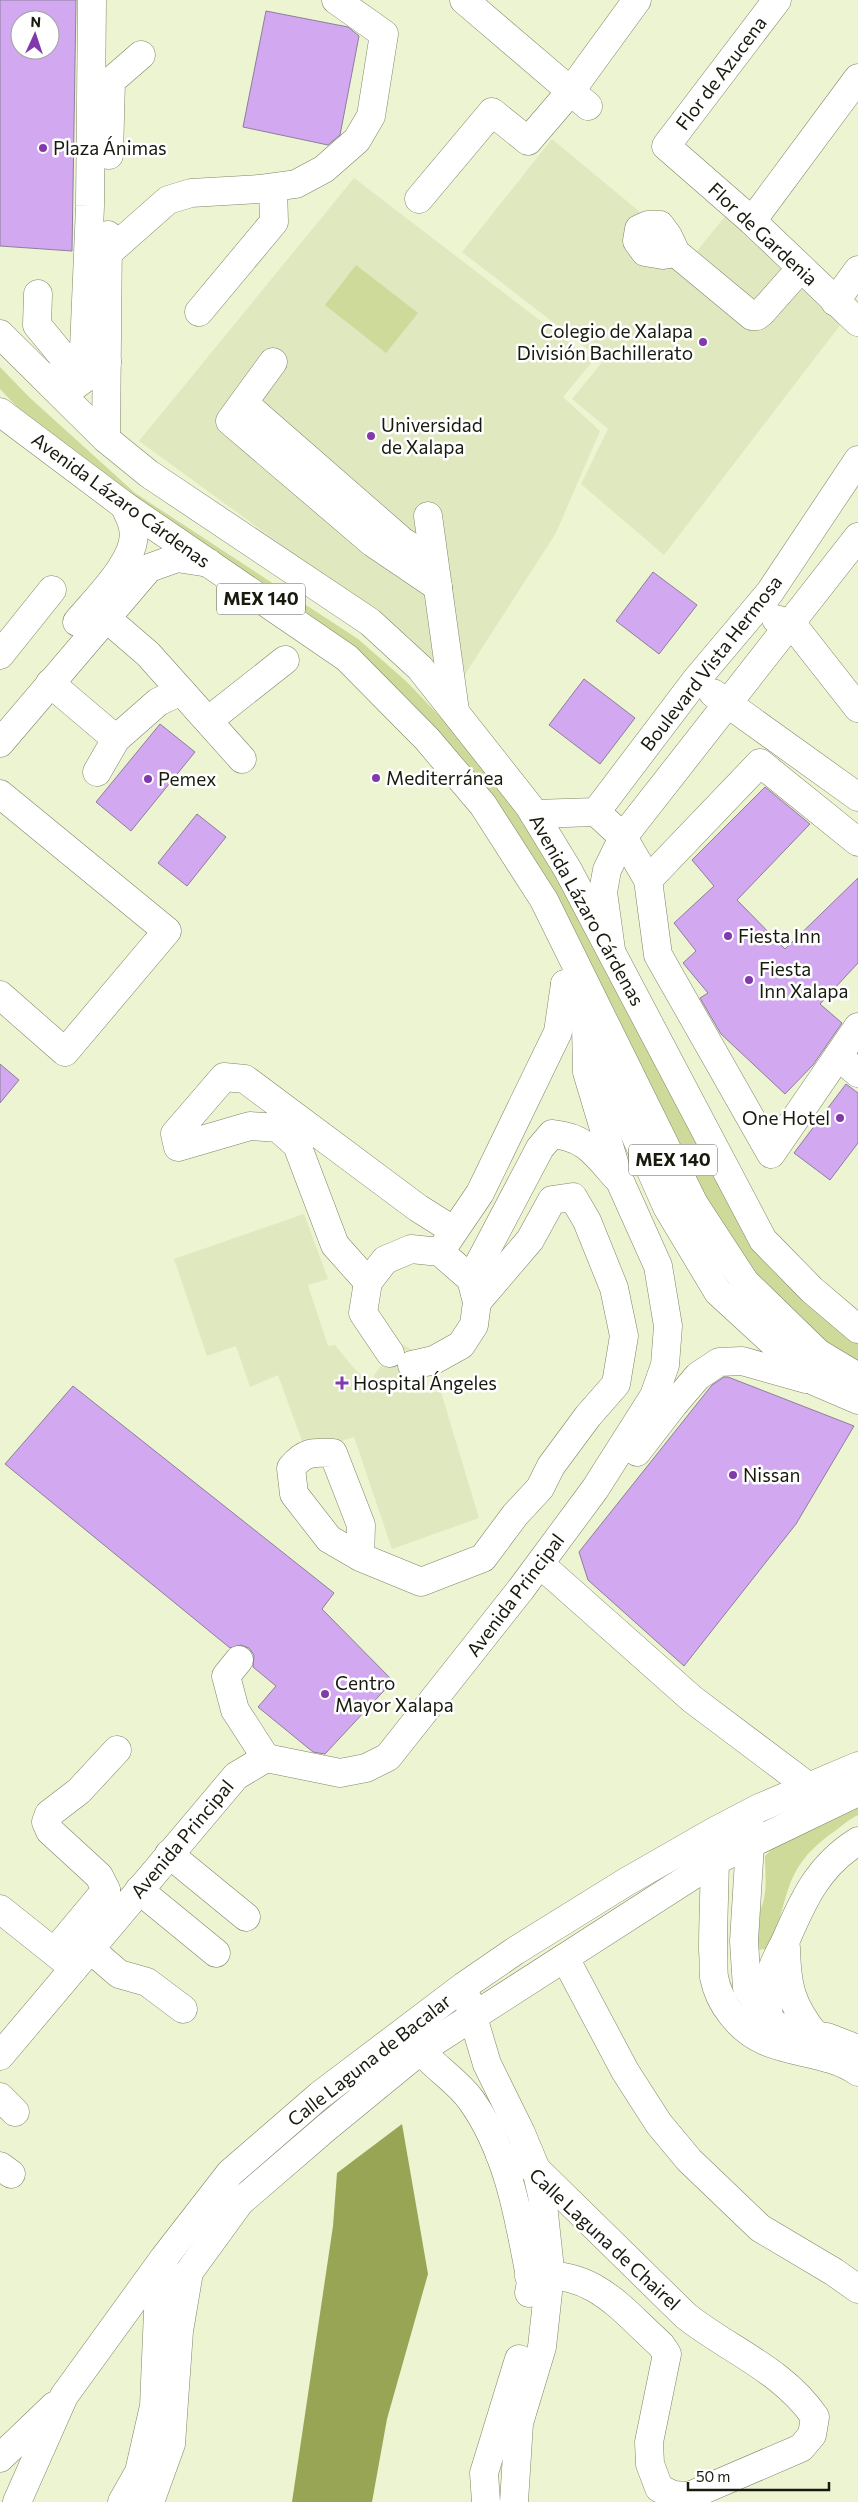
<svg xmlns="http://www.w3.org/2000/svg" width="858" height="2502" viewBox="0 0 858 2502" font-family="Commissioner,sans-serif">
<rect width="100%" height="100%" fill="#ecf4d2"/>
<g fill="#e0e8c0">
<polygon points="552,139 693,256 726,215 841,324 664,555 581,484 608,429 572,399 603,361 462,252"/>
<polygon points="354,178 593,361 563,397 600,431 556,533 455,690 411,639 139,441"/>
<polygon points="304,1214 328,1279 308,1285 328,1346 335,1345 352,1366 363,1377 371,1380 397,1342 419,1353 400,1389 406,1393 441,1392 479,1518 392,1549 354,1437 306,1452 278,1375 250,1387 236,1346 207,1356 174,1259"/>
</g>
<g fill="#cdda99">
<polygon points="356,265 418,313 386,353 325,305"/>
<polygon points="0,367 29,397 135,493 358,639 407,682 526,807 705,1146 858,1337 858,1367 822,1348 751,1275 675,1145 547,896 352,654 125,503 18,408 0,389"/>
<path d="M858 1803V1815C849 1819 841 1827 832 1833 782 1869 790 1897 770 1948L759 1950C748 1919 757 1926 764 1899 767 1885 765 1870 765 1856L777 1844Z"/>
</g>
<polygon fill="#98a554" points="402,2124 428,2274 387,2419 372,2502 292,2502 333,2226 337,2173"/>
<g fill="#d2a9f1" stroke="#8d7e9a" fill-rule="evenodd">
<path d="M0 0H76L72 251 0 246ZM20 20H50V50H20Z"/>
<polygon points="266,11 348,27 359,36 340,135 328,145 243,127"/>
<polygon points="653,572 697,605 659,654 616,621"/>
<polygon points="584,679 635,718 600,764 549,725"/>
<polygon points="160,724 195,752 131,831 96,802"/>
<polygon points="765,787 810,824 737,900 785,949 858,878 858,963 820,1004 842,1023 813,1065 785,1094 721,1034 700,998 708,993 683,963 696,951 674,923 714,886 692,860"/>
<polygon points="197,814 226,837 187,886 158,863"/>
<polygon points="0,1064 19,1080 0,1103"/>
<polygon points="846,1084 858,1093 858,1143 830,1180 794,1153"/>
<polygon points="724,1377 728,1377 854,1426 796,1524 684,1666 588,1580 579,1552 712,1385"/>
<polygon points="73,1386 334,1593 322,1609 393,1681 325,1754 313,1752 258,1707 276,1686 253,1667 254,1655 249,1648 241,1645 230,1648 5,1464"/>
</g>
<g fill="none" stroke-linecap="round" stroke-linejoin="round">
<defs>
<g id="minor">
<polyline points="464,0 588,106"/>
<polyline points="777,0 666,146 752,221 858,322"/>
<polyline points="109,155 111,81 141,55"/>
<polyline points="419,199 492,112 528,141 570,92 637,0"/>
<polyline points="752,221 858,78"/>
<polyline points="108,253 168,200 191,193 259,189 296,184 324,169 357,140 371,116 384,34 336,0"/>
<polyline points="676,253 663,255 645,252 637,241 639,229 648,225 660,225 668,236 676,253 752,316 757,316 762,312 801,268"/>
<polyline points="38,294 37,325 69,364"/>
<polyline points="835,302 858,270"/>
<polyline points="199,312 274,222 273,188"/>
<polyline points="273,362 230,421 373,543 438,587"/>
<polyline points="50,383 84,349 90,206 92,0"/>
<polyline points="62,395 107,362"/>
<polyline points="244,403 402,541 421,553"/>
<polyline points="106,439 108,235"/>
<polyline points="428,516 455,711"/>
<polyline points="105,617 148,654 242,759"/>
<polyline points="776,619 792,624 858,708"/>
<path d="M77 622C95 600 140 558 133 528 132 520 127 513 125 506"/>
<polyline points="0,655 52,590"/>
<polyline points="50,683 116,739"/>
<polyline points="713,693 858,797"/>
<polyline points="209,720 285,660"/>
<polyline points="0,743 149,568 177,558 209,563"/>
<polyline points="97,772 116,739 158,702 181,691"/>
<polyline points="0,794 167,931 65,1052 0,995"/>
<polyline points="596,812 623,837 648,880 658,955 771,1154 858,1027"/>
<polyline points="534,814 596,812 696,680 770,592 858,460"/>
<polyline points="648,880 760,763 858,842"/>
<polyline points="611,950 603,892 607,870 623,837 858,537"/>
<polyline points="565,984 586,1024 667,1207 718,1292 816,1382 858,1400"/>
<polyline points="838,1056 858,1073"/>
<polyline points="444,1246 480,1193 558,1032 565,984"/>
<path d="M471 1279 540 1148 552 1134C585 1137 595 1153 615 1176"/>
<polyline points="368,1282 335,1245 297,1145 278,1128 250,1126 178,1147 175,1134 224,1077 245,1079 418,1208 453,1230"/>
<polyline points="390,1353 363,1313 368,1282 385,1260 411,1249 440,1252 471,1279 477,1302 474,1325 461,1345 434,1360 412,1365"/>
<polyline points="637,1452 674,1404 698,1376 719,1362 742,1361 806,1379"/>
<path d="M360 1557 361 1525 333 1453C312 1452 304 1452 291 1468L294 1494 329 1539 360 1557 421 1582 483 1558 515 1515 540 1488 551 1466 588 1416 616 1384 624 1336 614 1288 587 1221 573 1197 552 1200 530 1240 477 1302"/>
<polyline points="540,1564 692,1699 809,1787"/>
<polyline points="239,1660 226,1676 235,1710 266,1758"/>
<polyline points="751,1828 744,1941 747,1988 769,2020 776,2025 791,2032 827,2037 858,2049"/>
<path d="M715 1848C715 1882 713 1916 713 1951 714 1959 713 1969 714 1977 719 2004 740 2030 765 2041 795 2054 831 2053 858 2072"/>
<polyline points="169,1854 246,1917"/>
<polyline points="106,1890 99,1876 50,1831 46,1822 49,1814 79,1791 117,1750"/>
<polyline points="139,1890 216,1953"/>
<polyline points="0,1909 74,1968"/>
<path d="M786 1948C787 1987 791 2005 816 2036"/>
<polyline points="90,1949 119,1974 147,1982 183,2009"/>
<polyline points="55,1951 106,1890"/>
<polyline points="565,1958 625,2071 659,2124 689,2160 760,2228 834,2272 858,2289"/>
<polyline points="468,2000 487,2064 521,2133 536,2169 542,2195 549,2260 550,2274 542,2347 519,2423 514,2502"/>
<path d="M769 2020C768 2004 767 1989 771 1974 773 1963 780 1952 785 1942 803 1900 818 1866 858 1841"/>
<path d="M412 2035C423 2062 454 2076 471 2100 509 2153 519 2219 531 2282L529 2293"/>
<polyline points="0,2056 236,1776 266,1758 340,1773 366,1768 388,1757 521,1589 595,1489 654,1396 665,1365 668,1326 658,1266 619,1179 587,1072 586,1024"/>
<polyline points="0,2097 15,2112"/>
<path d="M500 2155 536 2169 686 2316C729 2350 783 2370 815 2417L812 2435 801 2448 689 2496 673 2495 659 2488 650 2464 649 2442 667 2354 661 2345C618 2306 593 2269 529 2276"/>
<polyline points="0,2166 11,2174"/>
<polyline points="0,2458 54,2406"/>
<polyline points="17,2502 64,2396 164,2258 230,2173 320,2095 464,1986 515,1951 626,1882 715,1831 759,1808 858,1766"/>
<polyline points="122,2502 139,2472 154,2406 158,2311 164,2260"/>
<polyline points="150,2502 171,2444 179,2331 189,2272 240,2202 327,2127 421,2050 715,1861 858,1792"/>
<polyline points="486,2502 484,2473 519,2359"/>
</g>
<g id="highway">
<polyline points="0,334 106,439 149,474 370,622 420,668 529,806 568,870 763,1240 812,1290 858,1329"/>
<polyline points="0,412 125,506 347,658 427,739 483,805 544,900 694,1204 745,1282 818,1353 858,1377"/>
</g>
</defs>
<use href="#minor" stroke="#7f8567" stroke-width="29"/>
<use href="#highway" stroke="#7f8567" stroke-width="29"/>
<use href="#minor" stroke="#fff" stroke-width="28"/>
<use href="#highway" stroke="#fff" stroke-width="28"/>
</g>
<g fill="#8139ac" stroke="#fff" stroke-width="2">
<circle cx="43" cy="148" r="5"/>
<circle cx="703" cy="342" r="5"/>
<circle cx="371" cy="436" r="5"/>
<circle cx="376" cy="778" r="5"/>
<circle cx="148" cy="779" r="5"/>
<circle cx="728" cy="936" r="5"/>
<circle cx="749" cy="980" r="5"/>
<circle cx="840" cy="1118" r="5"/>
<path d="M339.5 1375.5h5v5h5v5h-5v5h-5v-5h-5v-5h5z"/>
<circle cx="733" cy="1475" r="5"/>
<circle cx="325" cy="1694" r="5"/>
</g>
<g text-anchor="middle" stroke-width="5" stroke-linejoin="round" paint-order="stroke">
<g fill="#fff" stroke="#5d5f56" stroke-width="1">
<rect x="217" y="583.5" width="88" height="31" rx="4"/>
<rect x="629" y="1144.5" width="88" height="31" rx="4"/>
</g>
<g font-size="18" font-weight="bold" fill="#181a0e">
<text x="261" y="605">MEX 140</text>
<text x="673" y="1166">MEX 140</text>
</g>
<g font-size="19" fill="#181a0e" stroke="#fff">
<text transform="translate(721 73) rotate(-53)" y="7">Flor de Azucena</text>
<text transform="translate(763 234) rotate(43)" y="7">Flor de Gardenia</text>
<text transform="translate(121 500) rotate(36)" y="7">Avenida Lázaro Cárdenas</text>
<text transform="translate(711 663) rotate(-52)" y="7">Boulevard Vista Hermosa</text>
<text transform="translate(587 910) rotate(61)" y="7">Avenida Lázaro Cárdenas</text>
<text transform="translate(515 1595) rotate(-53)" y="7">Avenida Principal</text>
<text transform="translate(182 1839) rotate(-50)" y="7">Avenida Principal</text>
<text transform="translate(369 2060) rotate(-38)" y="7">Calle Laguna de Bacalar</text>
<text transform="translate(605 2239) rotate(43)" y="7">Calle Laguna de Chairel</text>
</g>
<g font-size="19" fill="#181a0e" stroke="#fff" text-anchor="start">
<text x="53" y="155">Plaza Ánimas</text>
<text x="693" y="338" text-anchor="end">Colegio de Xalapa<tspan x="693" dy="22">División Bachillerato</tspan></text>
<text x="381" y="432">Universidad<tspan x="381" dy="22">de Xalapa</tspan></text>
<text x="386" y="785">Mediterránea</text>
<text x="158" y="786">Pemex</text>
<text x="738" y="943">Fiesta Inn</text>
<text x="759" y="976">Fiesta<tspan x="759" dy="22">Inn Xalapa</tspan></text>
<text x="830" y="1125" text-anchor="end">One Hotel</text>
<text x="353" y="1390">Hospital Ángeles</text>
<text x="743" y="1482">Nissan</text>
<text x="335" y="1690">Centro<tspan x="335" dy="22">Mayor Xalapa</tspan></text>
</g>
</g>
<g transform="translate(35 35) rotate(3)"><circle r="24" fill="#ffffff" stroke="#a3a39f"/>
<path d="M0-4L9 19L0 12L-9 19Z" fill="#8139ac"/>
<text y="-8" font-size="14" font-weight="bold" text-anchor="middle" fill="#181a0e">N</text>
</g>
<path d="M688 2482v8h141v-8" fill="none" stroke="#181a0e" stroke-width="2.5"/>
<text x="696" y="2482" font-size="15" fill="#181a0e" stroke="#ffffff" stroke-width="4" paint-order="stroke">50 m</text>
</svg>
